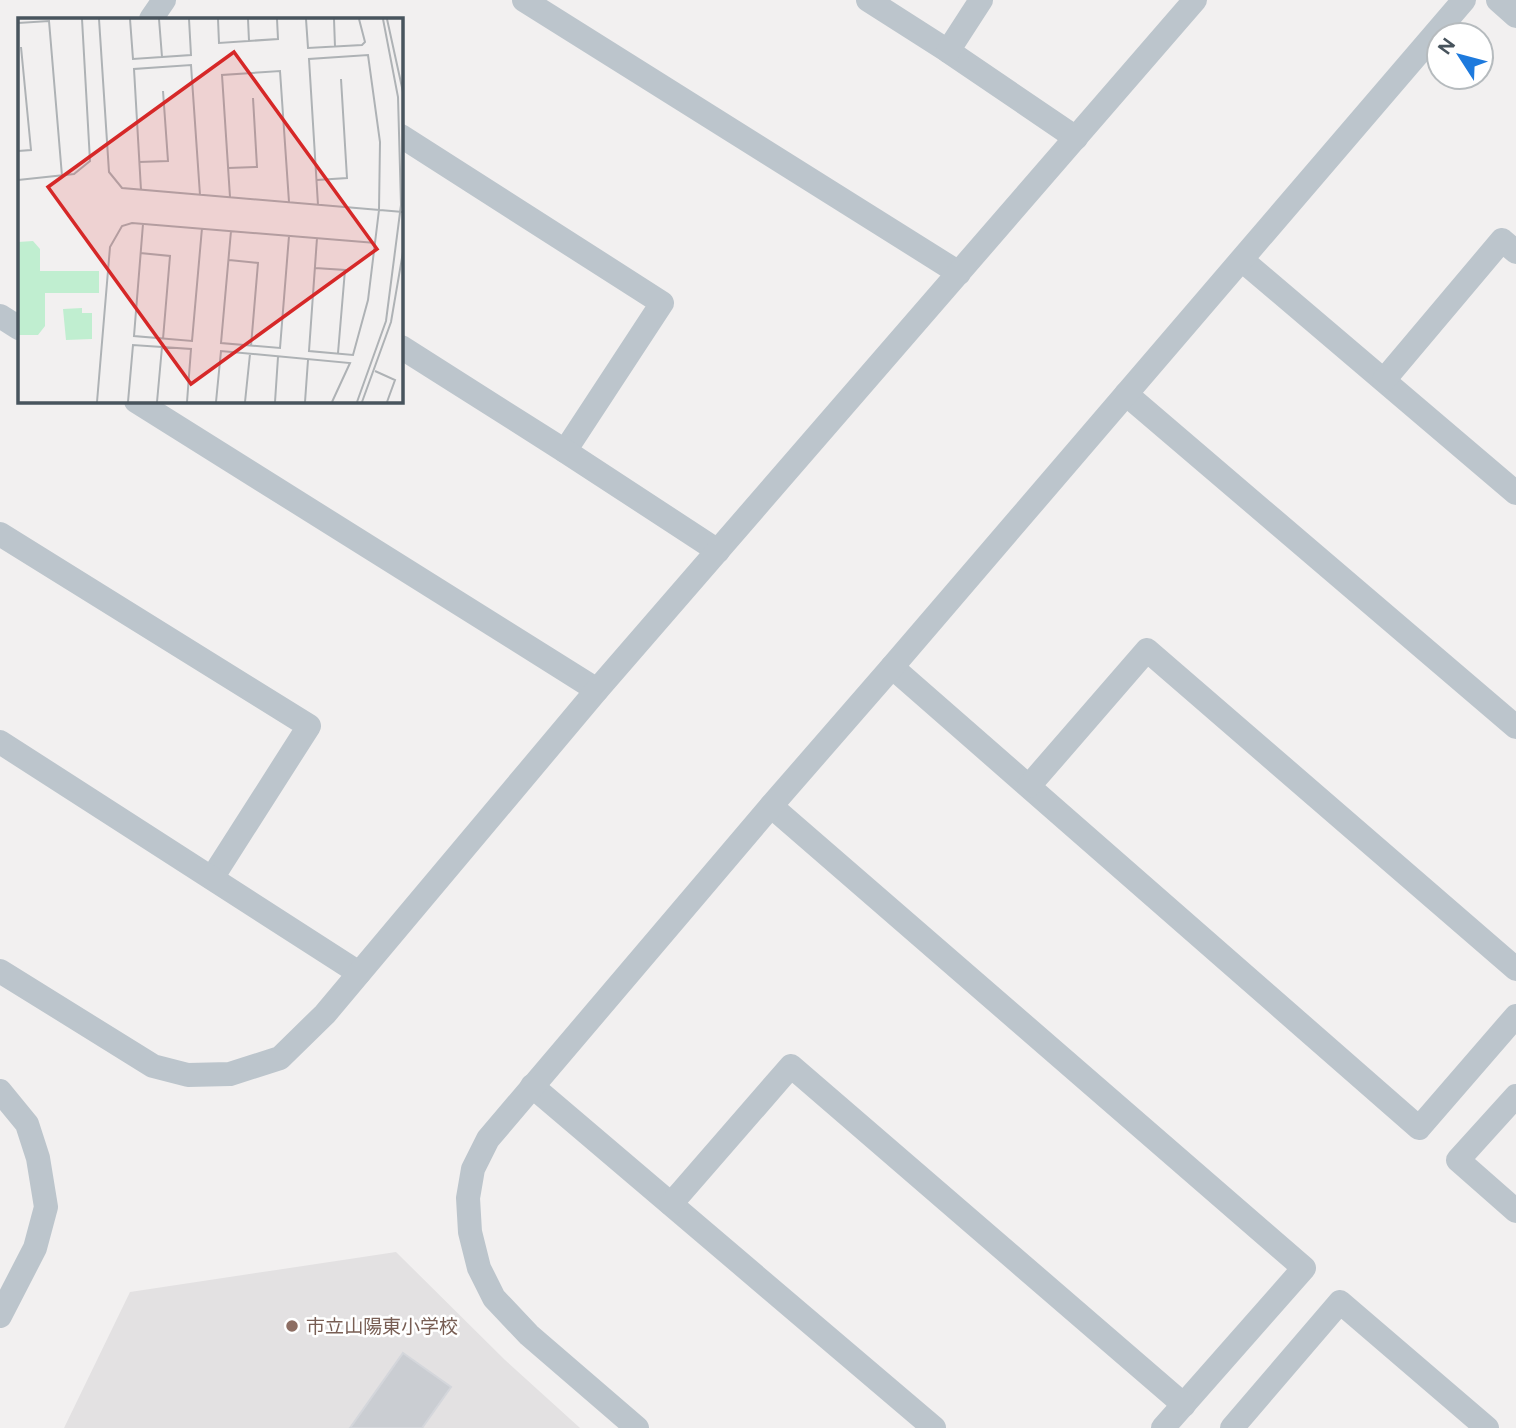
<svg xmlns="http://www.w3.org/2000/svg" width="1516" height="1428" viewBox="0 0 1516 1428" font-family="Figtree,'Noto Sans JP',sans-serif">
<rect width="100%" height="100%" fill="#f2f0f0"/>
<polygon fill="#e3e1e2" points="396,1252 505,1360 580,1428 64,1428 130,1292"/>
<polygon fill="#cacdd2" stroke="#d4d6db" stroke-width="2" points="403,1353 451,1387 422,1428 350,1428"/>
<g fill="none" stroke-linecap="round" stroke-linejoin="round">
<g stroke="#bcc5cc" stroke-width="24">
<polyline points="524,0 959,273"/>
<polyline points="868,0 948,51 1076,138"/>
<polyline points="1498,0 1516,16"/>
<polyline points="151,19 164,0"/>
<polyline points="948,51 981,0"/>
<polyline points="401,136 662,303 565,451"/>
<polyline points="1242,260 1516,493"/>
<polyline points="0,316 19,328"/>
<polyline points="401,347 565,451 718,551"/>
<polyline points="1384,380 1502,240 1516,252"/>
<polyline points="1126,394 1516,727"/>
<polyline points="136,401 597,690"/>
<polyline points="0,534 309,726 212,878"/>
<polyline points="892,667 1419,1128 1516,1016"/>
<polyline points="0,742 359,973"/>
<polyline points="1029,786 1147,650 1516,969"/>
<polyline points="771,806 1304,1268 1163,1428"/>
<polyline points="0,971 153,1066 188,1075 230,1074 280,1058 325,1014 597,690 1195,0"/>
<polyline points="532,1086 934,1428"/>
<polyline points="0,1091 27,1124 38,1158 46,1207 35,1248 0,1316"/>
<polyline points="1516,1096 1458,1160 1516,1211"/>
<polyline points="671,1204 791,1066 1184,1405"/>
<polyline points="637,1428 529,1335 494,1298 479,1268 470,1232 468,1198 473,1169 488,1139 771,806 892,667 1464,0"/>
<polyline points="1232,1428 1340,1302 1487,1428"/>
</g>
</g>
<circle fill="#8d6e63" stroke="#fff" stroke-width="2.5" cx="292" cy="1326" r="7"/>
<g text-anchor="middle" stroke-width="5" stroke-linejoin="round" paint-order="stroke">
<g font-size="19" fill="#785e54" stroke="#fff" text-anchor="start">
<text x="306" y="1333">市立山陽東小学校</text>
</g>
</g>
<g transform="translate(18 18)">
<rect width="385" height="385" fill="#f2f0f0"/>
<path d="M15 223 22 231V253H81V275H27V308L20 317H0V224ZM64 290V295H74V321L48 322 45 291Z" fill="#c0eed0"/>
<path fill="none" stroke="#aeb2b5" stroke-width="2" d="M81 1 91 154 104 170 385 194M112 1 115 41 173 37 171 1M141 1 144 39M200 1 201 25 260 21 259 1M230 1 231 23M288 1 290 30 344 27 347 24 341 1M316 1 317 29M369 1 385 74M0 5 31 3 44 158M0 133 13 132 3 29M121 144 150 143 145 73M210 150 239 149 235 80M0 162 56 156 72 143 64 1M299 162 329 160 323 61M123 172 116 51 173 47 182 177M212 179 204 57 262 53 271 184M125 206 116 318 174 323 184 210M213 213 203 325 262 330 271 218M299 220 291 333 335 337 350 282 361 192 362 124 350 37 291 41 300 187M122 235 152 238 145 321M211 242 240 245 233 328M297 250 327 252 320 335M357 353 377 362 369 384M79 384 92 229 104 208 114 205 358 225M110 384 115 327 173 331 169 384M139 384 144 329M198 384 203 333 332 345 314 384M227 384 232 336M257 384 260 339M287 384 290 342M339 384 368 303 383 187 380 79 365 1M344 384 373 304 385 234"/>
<path fill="#d62828" fill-opacity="0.15" stroke="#d62828" stroke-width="3.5" d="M216 34 359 231 173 366 30 169Z"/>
<rect width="385" height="385" fill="none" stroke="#48545d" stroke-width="3.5"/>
</g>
<g transform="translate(1460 56) rotate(306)"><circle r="33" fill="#ffffff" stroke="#b6bbbe" stroke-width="2"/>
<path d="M0-5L12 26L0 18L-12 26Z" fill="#1e7add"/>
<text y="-10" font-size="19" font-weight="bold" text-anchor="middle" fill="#48545d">N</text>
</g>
</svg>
